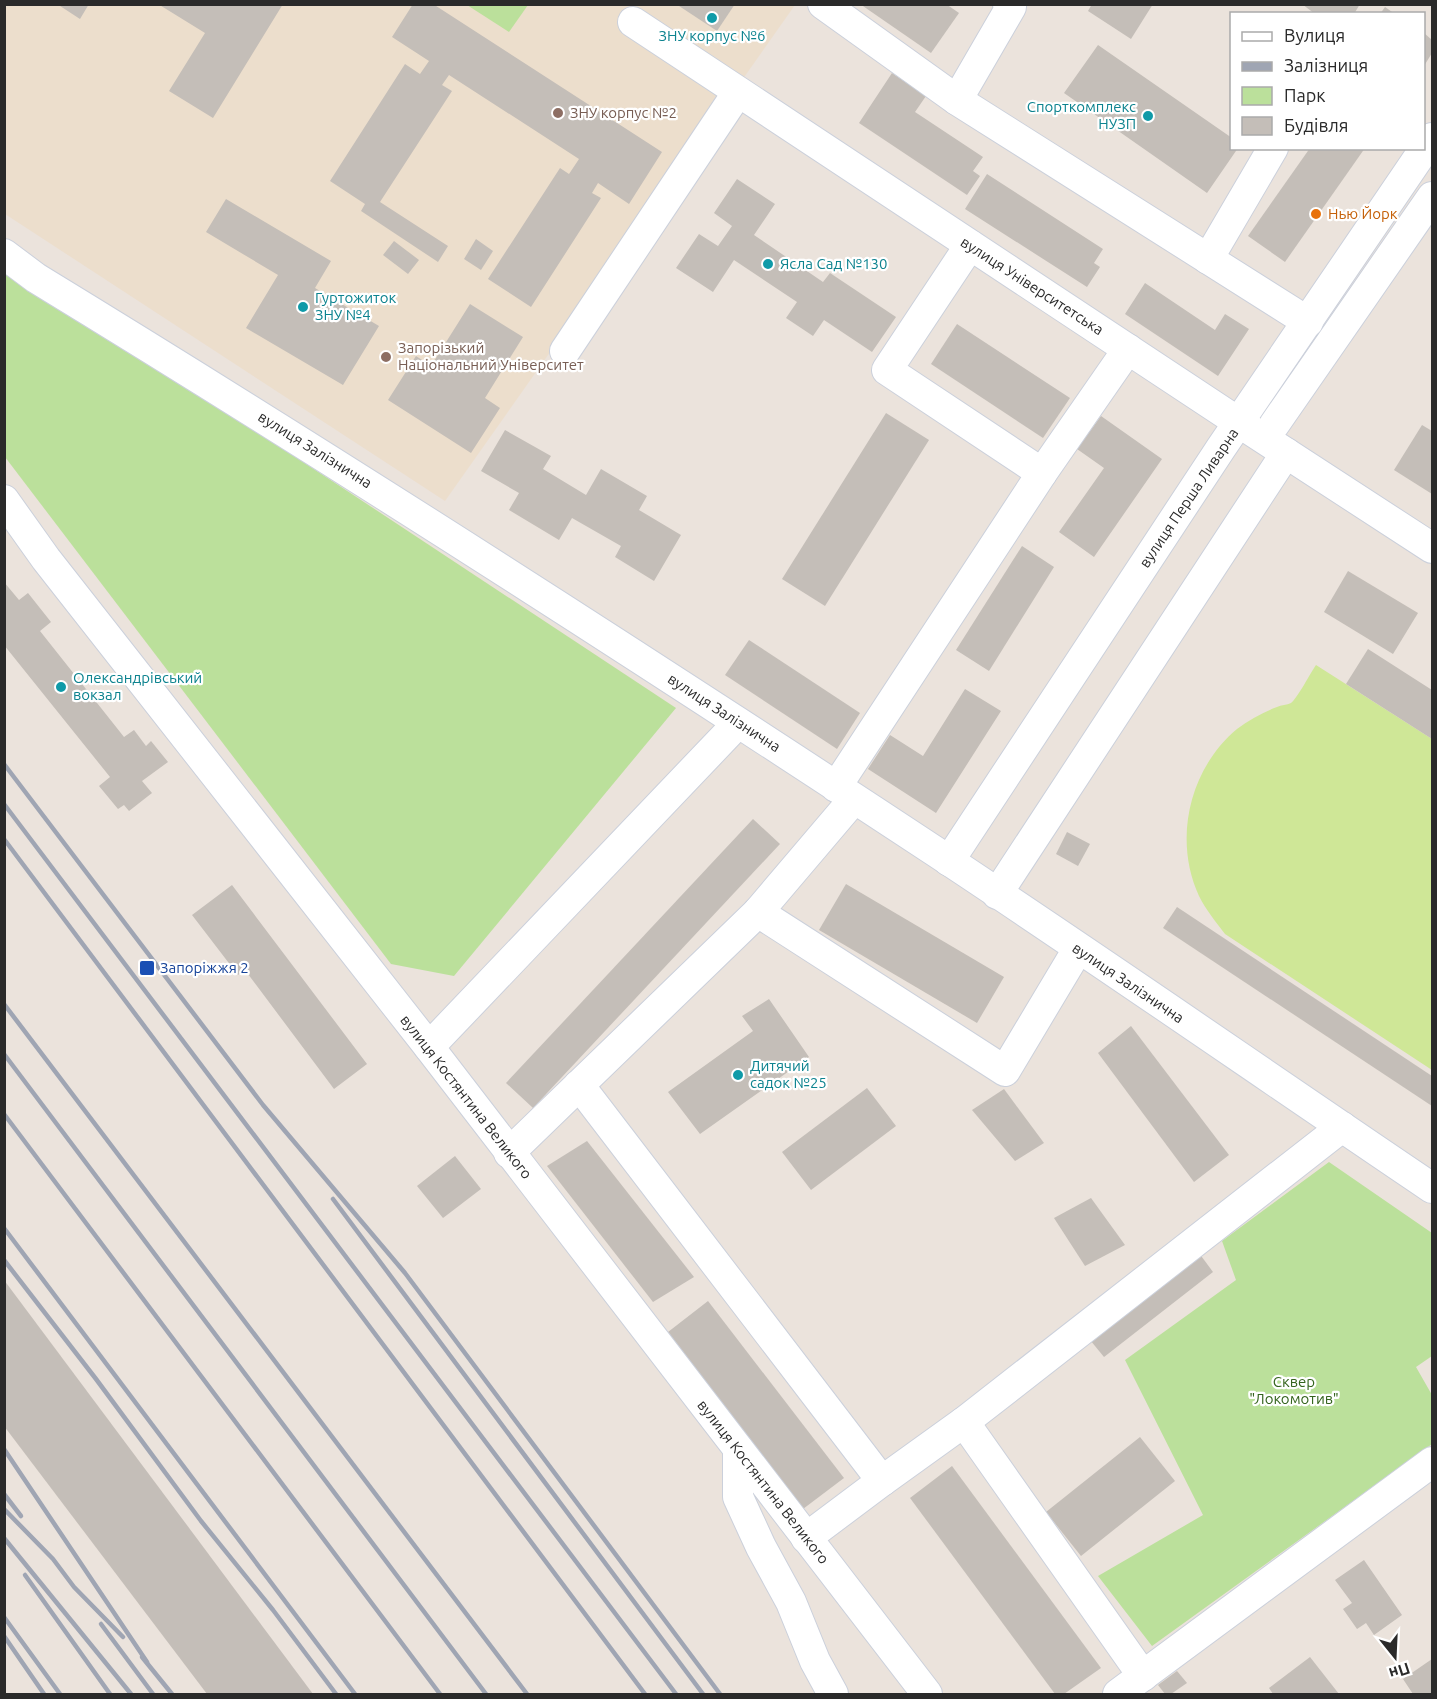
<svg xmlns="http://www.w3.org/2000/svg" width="1437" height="1699" viewBox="0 0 1437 1699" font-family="Ubuntu,sans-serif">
<rect width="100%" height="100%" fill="#ebe3dc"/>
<polygon fill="#ecdecc" points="4,5 795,5 445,501 5,214"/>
<g fill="#bbe09b">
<polygon points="467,5 528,5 509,32"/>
<polygon points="5,265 676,708 454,976 391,964 5,457"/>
<polygon points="1329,1162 1432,1233 1432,1356 1416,1367 1432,1395 1432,1444 1152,1646 1098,1576 1203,1515 1125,1360 1236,1280 1222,1241"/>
</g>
<path fill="#cfe797" d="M1316 665 1432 739V1070L1225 934C1216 922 1206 910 1199 896 1173 840 1189 769 1237 729 1249 720 1263 712 1277 707 1281 705 1287 705 1291 703 1297 699 1311 672 1316 665Z"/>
<g fill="#c4beb8">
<polygon points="57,4 89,4 80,19"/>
<polygon points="158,4 283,4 213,118 169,91 205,33"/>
<polygon points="413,4 433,4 662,152 629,204 598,183 592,193 601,198 531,307 488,279 560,168 569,174 579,159 449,75 442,85 452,91 380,202 448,246 438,262 361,211 365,204 330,181 405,64 420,74 429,61 392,37"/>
<polygon points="676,4 735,4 717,31"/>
<polygon points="860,4 946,4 959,13 931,53"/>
<polygon points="1092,4 1153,4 1131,39 1088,11"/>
<polygon points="1302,4 1360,4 1354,14 1315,14"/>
<polygon points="1385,7 1395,14 1380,14"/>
<polygon points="1424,33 1432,40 1432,53 1424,66"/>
<polygon points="1098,45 1232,138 1232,148 1238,148 1207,193 1064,93"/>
<polygon points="892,73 926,96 915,112 983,157 973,171 980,176 967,195 859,123"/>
<polygon points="1310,148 1365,148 1285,262 1248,236"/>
<polygon points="987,174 1103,249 1094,263 1100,267 1087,287 965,209"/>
<polygon points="737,179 775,204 754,235 823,282 830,273 896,317 872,352 824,320 813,336 786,318 797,302 734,260 713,292 676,268 699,234 718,246 732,226 714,213"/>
<polygon points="226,199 331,261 315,288 379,326 343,385 246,328 278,275 206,232"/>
<polygon points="476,239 493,251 481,270 464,259"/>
<polygon points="394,241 419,260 408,274 383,255"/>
<polygon points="1145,283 1215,330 1225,314 1249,329 1218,376 1125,314"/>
<polygon points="470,304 523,337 485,398 500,408 471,453 388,400 416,356 431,366"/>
<polygon points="957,324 1070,398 1043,438 931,364"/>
<polygon points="886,413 929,440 825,606 782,579"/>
<polygon points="1101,416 1162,459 1094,557 1059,532 1104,468 1077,449"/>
<polygon points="1422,425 1432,431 1432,494 1394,470"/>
<polygon points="505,430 551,456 543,469 586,495 601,469 647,496 639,510 681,535 654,581 615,557 621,546 572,518 559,540 509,510 519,493 481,471"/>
<polygon points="1022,546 1054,567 989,671 956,650"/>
<polygon points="1348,571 1418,613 1393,654 1324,612"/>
<polygon points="4,582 19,600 28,593 51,622 40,631 124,737 134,730 146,746 151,741 168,762 142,781 152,793 129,811 124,805 118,809 99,786 110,777 4,645"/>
<polygon points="749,640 860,713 837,749 725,675"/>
<polygon points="1368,649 1432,690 1432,739 1346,684"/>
<polygon points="965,689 1001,711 936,813 868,769 890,735 923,756"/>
<polygon points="753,819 780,844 533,1108 506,1083"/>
<polygon points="1067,832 1090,844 1078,866 1056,854"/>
<polygon points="846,884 1004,977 977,1023 819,930"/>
<polygon points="232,885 367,1064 334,1089 245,970 238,975 192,915"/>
<polygon points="1177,907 1432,1076 1432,1106 1163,928"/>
<polygon points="769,999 809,1057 700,1134 668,1092 753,1031 742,1016"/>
<polygon points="1131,1026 1229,1155 1194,1182 1098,1053"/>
<polygon points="867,1088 896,1126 811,1190 782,1152"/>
<polygon points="1004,1089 1044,1143 1015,1161 972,1110"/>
<polygon points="587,1141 694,1277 653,1302 547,1166"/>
<polygon points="455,1156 481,1189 443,1218 417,1186"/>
<polygon points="1091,1198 1125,1245 1085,1266 1054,1218"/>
<polygon points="1196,1249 1213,1272 1104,1357 1086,1335"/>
<polygon points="4,1280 313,1694 207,1694 4,1426"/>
<polygon points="708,1301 844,1478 803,1509 668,1332"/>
<polygon points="1140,1437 1175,1481 1081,1556 1046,1512"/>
<polygon points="952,1466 1101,1668 1064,1694 1055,1694 910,1498"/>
<polygon points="1364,1560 1402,1615 1374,1635 1366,1623 1357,1629 1343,1609 1352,1603 1335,1580"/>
<polygon points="1310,1657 1339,1694 1273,1694 1269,1688"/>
<polygon points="1432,1659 1432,1694 1424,1694 1423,1693 1413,1694 1403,1679"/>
<polygon points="1177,1671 1187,1683 1171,1694 1165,1694 1158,1685"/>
</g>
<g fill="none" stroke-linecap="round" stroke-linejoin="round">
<defs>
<g id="minor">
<polyline points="823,4 957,100"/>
<polyline points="1008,4 1011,7 957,100 1308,322"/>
<polyline points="633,22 1226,414 1432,548"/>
<polyline points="970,245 887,370 1042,473 1128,349"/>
<path d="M4 254 36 278C339 463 637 655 933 850 1101 961 1266 1076 1432 1188"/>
<polyline points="1208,259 1273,148"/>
<polyline points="565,351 738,92"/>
<polyline points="1274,425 1432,197"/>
<polyline points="4,500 46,559 429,1047 927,1694"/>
<polyline points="836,787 1042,473"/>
<polyline points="949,861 1221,448 1432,138"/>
<polyline points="997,894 1286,453"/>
<polyline points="758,912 1005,1071 1078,949"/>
<polyline points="429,1047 738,723"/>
<polyline points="579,1085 882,1481 806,1538"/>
<polyline points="509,1153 758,912 854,799"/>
<polyline points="964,1422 1342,1127"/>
<polyline points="738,1449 738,1497 761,1547 791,1602 815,1661 833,1694"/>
<polyline points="882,1481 964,1422 1143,1676"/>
<polyline points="1118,1694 1432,1462"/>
</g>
</defs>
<use href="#minor" stroke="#cbd0db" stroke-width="32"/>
<use href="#minor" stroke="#fff" stroke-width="30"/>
<g stroke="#9fa5b3" stroke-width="4.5">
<polyline points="4,764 263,1105 405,1273 720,1694"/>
<polyline points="4,804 676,1694"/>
<polyline points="4,839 645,1694"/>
<polyline points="4,1004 527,1694"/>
<polyline points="4,1054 486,1694"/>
<polyline points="4,1114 440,1694"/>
<polyline points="333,1199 703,1694"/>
<polyline points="4,1228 355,1694"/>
<polyline points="4,1260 96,1379 201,1521 273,1610 336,1694"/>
<polyline points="4,1449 147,1662"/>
<polyline points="4,1494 21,1516"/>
<polyline points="4,1509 53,1559 74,1587 123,1637"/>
<polyline points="4,1538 131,1694"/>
<polyline points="25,1575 110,1694"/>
<polyline points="4,1617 60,1694"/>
<polyline points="101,1624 153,1694"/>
<polyline points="4,1636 44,1694"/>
<polyline points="142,1657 172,1694"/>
</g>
</g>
<g fill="#0f9aa8" stroke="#fff" stroke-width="2">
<circle cx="712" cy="18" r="6"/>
<circle cx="1148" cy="116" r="6"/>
<circle cx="768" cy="264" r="6"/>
<circle cx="303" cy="307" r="6"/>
<circle cx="61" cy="687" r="6"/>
<circle cx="738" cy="1075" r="6"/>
</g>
<g fill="#8d6e63" stroke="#fff" stroke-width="2">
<circle cx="558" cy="113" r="6"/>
<circle cx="386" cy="357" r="6"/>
</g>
<circle fill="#e8710a" stroke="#fff" stroke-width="2" cx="1316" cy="214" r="6"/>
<rect fill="#1a4fb4" stroke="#fff" stroke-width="2" x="139" y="960" width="16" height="16" rx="3"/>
<g text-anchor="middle" stroke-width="4.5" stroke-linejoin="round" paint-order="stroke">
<g font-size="15" fill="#0d838f" stroke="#fff" text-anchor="start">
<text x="712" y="41" text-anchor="middle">ЗНУ корпус №6</text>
<text x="1136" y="112" text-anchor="end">Спорткомплекс<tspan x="1136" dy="17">НУЗП</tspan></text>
<text x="780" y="269">Ясла Сад №130</text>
<text x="315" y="303">Гуртожиток<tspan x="315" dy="17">ЗНУ №4</tspan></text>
<text x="73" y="683">Олександрівський<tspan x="73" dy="17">вокзал</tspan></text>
<text x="750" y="1071">Дитячий<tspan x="750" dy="17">садок №25</tspan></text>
</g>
<g font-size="15" fill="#785e54" stroke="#fff" text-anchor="start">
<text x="570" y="118">ЗНУ корпус №2</text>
<text x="398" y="353">Запорізький<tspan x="398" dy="17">Національний Університет</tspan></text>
</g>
<g font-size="15" fill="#c56008" stroke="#fff" text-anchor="start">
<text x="1328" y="219">Нью Йорк</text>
</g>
<g font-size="15" fill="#2a2a2a" stroke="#fff">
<text transform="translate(1032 286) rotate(33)" y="5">вулиця Університетська</text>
<text transform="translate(315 450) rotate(32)" y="5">вулиця Залізнична</text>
<text transform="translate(1189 498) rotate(-56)" y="5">вулиця Перша Ливарна</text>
<text transform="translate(724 713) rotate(33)" y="5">вулиця Залізнична</text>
<text transform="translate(1128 983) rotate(34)" y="5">вулиця Залізнична</text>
<text transform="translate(466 1097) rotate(52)" y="5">вулиця Костянтина Великого</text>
<text transform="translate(763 1482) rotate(52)" y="5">вулиця Костянтина Великого</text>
</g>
<g font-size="15" fill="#164399" stroke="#fff" text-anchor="start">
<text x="160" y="973">Запоріжжя 2</text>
</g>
<g font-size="15" fill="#34641d" stroke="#fff">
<text x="1294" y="1387">Сквер<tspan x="1294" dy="17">"Локомотив"</tspan></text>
</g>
</g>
<rect width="1437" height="1699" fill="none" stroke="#2a2a2a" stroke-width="12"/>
<rect x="1230" y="12" width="195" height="138" fill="#ffffff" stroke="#aaaaaa" stroke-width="1.5"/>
<rect x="1242" y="32" width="30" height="9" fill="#ffffff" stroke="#aaaaaa" stroke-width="1.5"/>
<text x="1284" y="42" font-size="18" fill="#2a2a2a">Вулиця</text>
<rect x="1242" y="62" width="30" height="9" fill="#9fa5b3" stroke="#aaaaaa" stroke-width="1.5"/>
<text x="1284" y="72" font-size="18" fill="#2a2a2a">Залізниця</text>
<rect x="1242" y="87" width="30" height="18" fill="#bbe09b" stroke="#aaaaaa" stroke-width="1.5"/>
<text x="1284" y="102" font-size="18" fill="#2a2a2a">Парк</text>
<rect x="1242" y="117" width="30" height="18" fill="#c4beb8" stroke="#aaaaaa" stroke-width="1.5"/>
<text x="1284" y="132" font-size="18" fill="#2a2a2a">Будівля</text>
<g transform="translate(1395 1657) rotate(162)" stroke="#ffffff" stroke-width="4.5" paint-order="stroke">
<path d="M0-4.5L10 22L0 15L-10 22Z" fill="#2a2a2a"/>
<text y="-9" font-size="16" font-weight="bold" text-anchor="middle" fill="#2a2a2a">Пн</text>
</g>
</svg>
